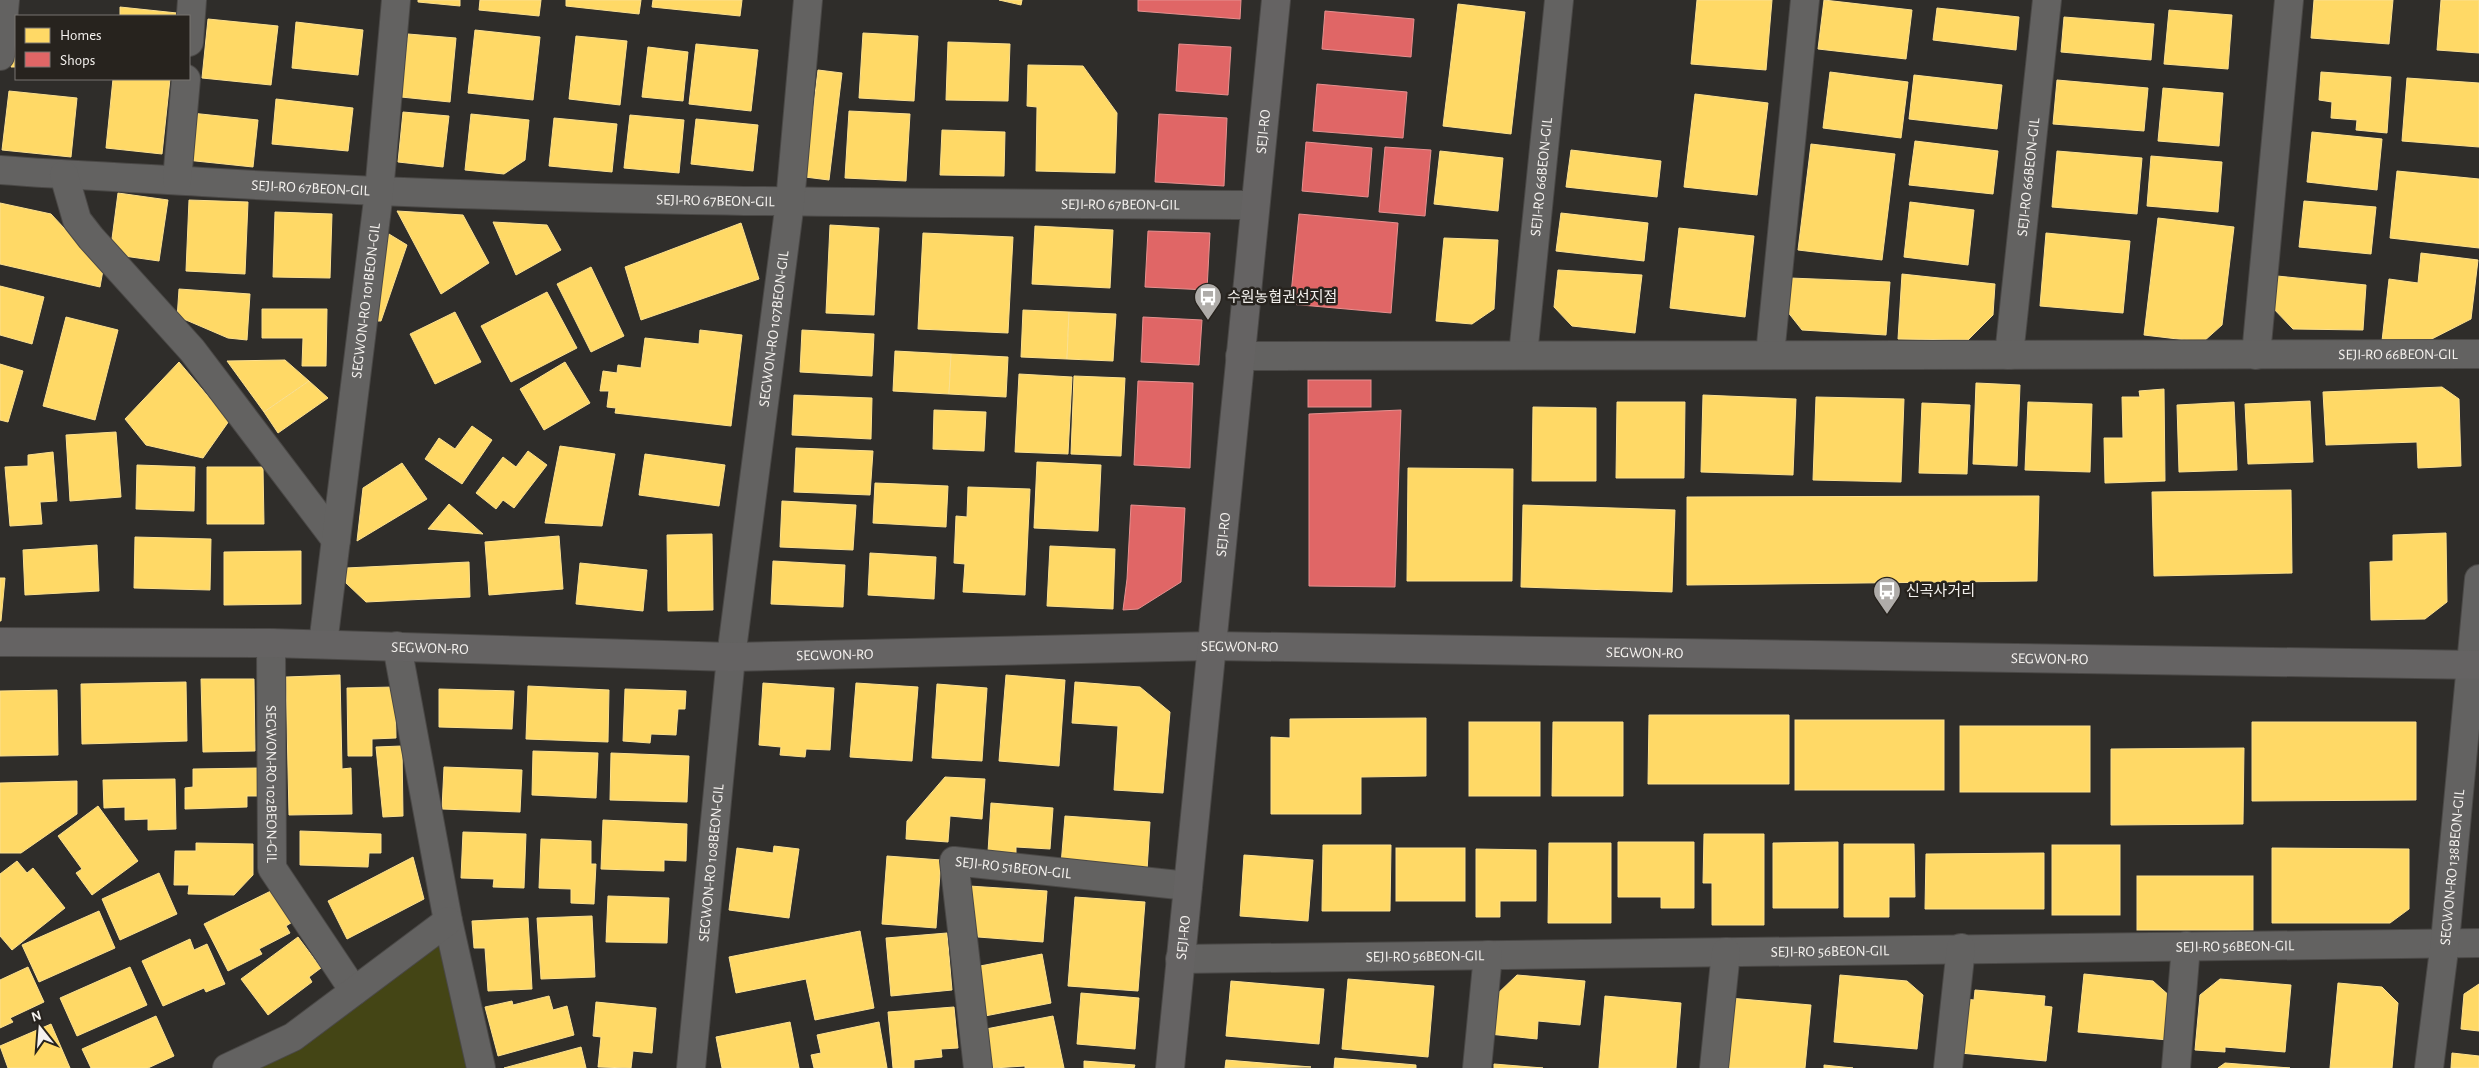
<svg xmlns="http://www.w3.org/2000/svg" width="2479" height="1068" viewBox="0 0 2479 1068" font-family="'Alegreya Sans','Noto Sans KR',sans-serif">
<rect width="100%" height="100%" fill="#2f2d2a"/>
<polygon fill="#444515" points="444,942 466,1068 253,1068 297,1048"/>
<g fill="#ffd966" stroke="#fce08f">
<polygon points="418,0 460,0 460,6 418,2"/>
<polygon points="480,0 541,0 539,16 479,10"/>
<polygon points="566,0 641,0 639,14 566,6"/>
<polygon points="653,0 742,0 740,16 652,7"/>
<polygon points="999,0 1022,0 1021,5"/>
<polygon points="1697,0 1772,0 1766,70 1691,64"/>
<polygon points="1824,0 1912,10 1906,59 1818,49"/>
<polygon points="2314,0 2393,0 2389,44 2311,38"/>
<polygon points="2441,0 2479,0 2479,53 2437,50"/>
<polygon points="1458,4 1525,12 1511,134 1443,126"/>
<polygon points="120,7 177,13 176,16 120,16"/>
<polygon points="1937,8 2019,17 2016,50 1933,40"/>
<polygon points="2169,10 2232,15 2228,69 2164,64"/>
<polygon points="2064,17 2154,24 2151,60 2061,52"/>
<polygon points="16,18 16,67 11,67"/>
<polygon points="208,19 278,26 271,85 202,78"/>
<polygon points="296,22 363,30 358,75 292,68"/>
<polygon points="475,30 540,37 533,100 468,93"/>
<polygon points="863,33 918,36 914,101 859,98"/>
<polygon points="408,34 456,38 450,102 401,97"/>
<polygon points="576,36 627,41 620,105 569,99"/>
<polygon points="948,42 1010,44 1008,101 946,100"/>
<polygon points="696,44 758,50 751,111 689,104"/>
<polygon points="648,47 688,52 683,101 642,97"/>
<polygon points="1028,65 1083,66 1117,113 1115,173 1036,171 1037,107 1027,106"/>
<polygon points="818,70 842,73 829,180 805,177"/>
<polygon points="1830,72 1908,82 1901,138 1823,128"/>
<polygon points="2321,72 2391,77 2387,133 2356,130 2357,120 2331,118 2332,102 2319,100"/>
<polygon points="1914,75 2002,85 1997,129 1909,119"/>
<polygon points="2407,78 2479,83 2479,147 2402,141"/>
<polygon points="113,79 170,79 162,154 106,148"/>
<polygon points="2057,80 2148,88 2144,131 2053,124"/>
<polygon points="2163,88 2223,93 2219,146 2158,141"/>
<polygon points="9,91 77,98 71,157 2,150"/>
<polygon points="1695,94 1768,103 1757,195 1684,187"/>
<polygon points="276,99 353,108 348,151 272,144"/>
<polygon points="849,111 910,114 906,181 845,178"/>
<polygon points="403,112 449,116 443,167 398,162"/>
<polygon points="191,113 258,120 253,167 186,160"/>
<polygon points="471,114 529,120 525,160 504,174 465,170"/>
<polygon points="630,115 684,120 679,173 624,168"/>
<polygon points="554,118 617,124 612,172 549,166"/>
<polygon points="696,119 758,125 753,171 691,164"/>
<polygon points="942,130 1005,132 1004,176 940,175"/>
<polygon points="2312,132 2382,139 2377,190 2307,182"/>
<polygon points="1915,141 1998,151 1993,194 1909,185"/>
<polygon points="1811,144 1895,154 1882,260 1798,250"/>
<polygon points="1571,150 1661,161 1657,197 1566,187"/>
<polygon points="1440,151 1503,158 1498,211 1434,204"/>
<polygon points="2057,151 2142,158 2137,214 2052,207"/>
<polygon points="2151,156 2222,162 2218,212 2147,206"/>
<polygon points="2397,171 2479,179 2479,248 2390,238"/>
<polygon points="118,193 168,200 159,261 110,254"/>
<polygon points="189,200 248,202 245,274 186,271"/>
<polygon points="2304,201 2376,207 2371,254 2299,247"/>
<polygon points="1910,202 1974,210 1968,265 1904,257"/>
<polygon points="0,203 51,214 103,270 100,287 0,264"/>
<polygon points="397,211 463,215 489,263 441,294"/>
<polygon points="275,212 332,214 330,278 273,277"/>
<polygon points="1561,213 1648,223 1644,261 1556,251"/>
<polygon points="2158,218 2234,227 2222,325 2203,342 2144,335"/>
<polygon points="493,222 547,225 561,250 516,275"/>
<polygon points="741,223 759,279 641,320 625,267"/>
<polygon points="830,225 879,228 874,315 826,313"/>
<polygon points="1035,226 1113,230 1110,288 1032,284"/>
<polygon points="1679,228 1754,236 1745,317 1670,308"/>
<polygon points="384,231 407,245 381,321 371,321"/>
<polygon points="923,233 1013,237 1008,333 918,329"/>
<polygon points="2046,233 2130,241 2123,313 2040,306"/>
<polygon points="1444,238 1498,240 1494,309 1472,324 1436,321"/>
<polygon points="2421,253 2478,260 2471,319 2418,346 2382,341 2389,279 2418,283"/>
<polygon points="591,267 624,336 591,352 557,284"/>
<polygon points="1558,270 1642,275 1635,333 1572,326 1554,307"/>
<polygon points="1902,274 1995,284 1993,315 1968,340 1898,339"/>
<polygon points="2277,276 2366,285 2363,330 2293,329 2272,307"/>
<polygon points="1790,278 1890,282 1886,335 1802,330 1787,311"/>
<polygon points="0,286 44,297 32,344 0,335"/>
<polygon points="179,289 250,294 247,340 228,338 186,320 177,319"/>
<polygon points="547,292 577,348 511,382 481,326"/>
<polygon points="262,309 327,309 326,366 302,366 303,338 262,338"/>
<polygon points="1023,310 1069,312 1067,359 1021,357"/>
<polygon points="455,312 481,362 435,384 410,334"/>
<polygon points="1069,312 1116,314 1113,361 1067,359"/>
<polygon points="66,317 118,330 95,420 43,406"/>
<polygon points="700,330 742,335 731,426 615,413 616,408 607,407 609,391 600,391 603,371 617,373 618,365 641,368 645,338 699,344"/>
<polygon points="802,330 874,334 872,376 800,372"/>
<polygon points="895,351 951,354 949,394 893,391"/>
<polygon points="951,354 1008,357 1006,397 949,394"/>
<polygon points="285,360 309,381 264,412 227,361"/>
<polygon points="179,362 229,421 203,458 146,445 125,419"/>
<polygon points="565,362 590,403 544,430 520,389"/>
<polygon points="0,364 23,371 8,422 0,420"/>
<polygon points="1019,374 1072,377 1068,454 1015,452"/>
<polygon points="1074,376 1125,378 1121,456 1071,454"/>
<polygon points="309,381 328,398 278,433 264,412"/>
<polygon points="1976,383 2020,385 2017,466 1973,464"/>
<polygon points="2442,387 2459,399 2461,466 2418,468 2417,442 2326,445 2323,392"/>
<polygon points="2164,389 2165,481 2105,483 2104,438 2123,438 2122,397 2140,397 2139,391"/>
<polygon points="794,395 872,398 871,439 792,435"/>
<polygon points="1703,395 1796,399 1793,475 1701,472"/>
<polygon points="1816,397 1904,399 1901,482 1813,480"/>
<polygon points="2310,401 2313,462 2248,464 2245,404"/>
<polygon points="1617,402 1685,402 1684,478 1616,478"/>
<polygon points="2028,402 2092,404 2090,472 2025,470"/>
<polygon points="2234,402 2237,470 2179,472 2177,405"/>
<polygon points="1922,403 1970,405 1967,474 1919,473"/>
<polygon points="1533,407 1596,408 1596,481 1532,481"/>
<polygon points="934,410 986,412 984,451 933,449"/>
<polygon points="472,426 492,440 462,484 425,459 439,438 455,449"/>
<polygon points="116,432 121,497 70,501 66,435"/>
<polygon points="560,446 615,454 602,526 545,523"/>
<polygon points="796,448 873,451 870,495 794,492"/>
<polygon points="528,451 547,465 514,508 503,500 496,509 476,493 503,457 516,467"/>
<polygon points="53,452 57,501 40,502 42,524 10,526 5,467 28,466 28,455"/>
<polygon points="645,454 725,465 719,506 639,495"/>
<polygon points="1037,462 1101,465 1098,531 1034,528"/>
<polygon points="402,463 427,499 357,541 363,488"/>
<polygon points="137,465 195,467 194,511 136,509"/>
<polygon points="207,467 263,467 264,524 207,524"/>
<polygon points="1408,468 1513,469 1512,581 1407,581"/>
<polygon points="875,483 948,486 946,527 873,523"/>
<polygon points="968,487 1030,489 1025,595 963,592 965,564 954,563 956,516 967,517"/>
<polygon points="2291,490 2292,573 2154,576 2152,492"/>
<polygon points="2039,496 2037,581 1687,585 1687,497"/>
<polygon points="782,501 856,505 853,550 780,547"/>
<polygon points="449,504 483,534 428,529"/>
<polygon points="1523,505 1675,510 1672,592 1521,587"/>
<polygon points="2446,533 2447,602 2425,619 2371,620 2370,562 2393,561 2393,535"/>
<polygon points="712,534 713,610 668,611 667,535"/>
<polygon points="559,536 563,589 489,595 485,542"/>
<polygon points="135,537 211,539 210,590 134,588"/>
<polygon points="97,545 99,591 25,595 23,550"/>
<polygon points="1050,546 1115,549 1113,609 1047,606"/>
<polygon points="301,551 301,604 224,605 224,552"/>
<polygon points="870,553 936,557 934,599 868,595"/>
<polygon points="773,561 845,565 843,607 771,604"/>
<polygon points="469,562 470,597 366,602 346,583 346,568"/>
<polygon points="580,563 647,570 643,611 576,604"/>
<polygon points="0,578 5,578 1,621 0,621"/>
<polygon points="340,675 342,769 351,768 352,814 289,815 286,677"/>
<polygon points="1006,675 1065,680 1059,766 999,761"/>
<polygon points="201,679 254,679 255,751 203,752"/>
<polygon points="186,682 187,741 82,744 81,684"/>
<polygon points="1075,682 1140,687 1170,712 1163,793 1114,790 1118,726 1072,723"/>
<polygon points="763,683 834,688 830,750 806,749 805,757 780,755 781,747 759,745"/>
<polygon points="856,683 918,687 912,761 850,757"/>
<polygon points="937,684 987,688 982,761 932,758"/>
<polygon points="528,686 609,690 608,742 526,739"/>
<polygon points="395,687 396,738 372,739 372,756 348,756 347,688"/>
<polygon points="439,689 514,691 512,729 439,727"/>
<polygon points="625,689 686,691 685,709 678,709 676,735 651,734 650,743 623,741"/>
<polygon points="57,690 58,755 0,756 0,691"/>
<polygon points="1649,715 1789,715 1789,784 1648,784"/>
<polygon points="1426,718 1426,776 1361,777 1361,814 1271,814 1271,737 1290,738 1290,719"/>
<rect x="1795" y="720" width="149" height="70"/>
<rect x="1469" y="722" width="71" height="74"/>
<polygon points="1553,722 1623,722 1623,796 1552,796"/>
<polygon points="2252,722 2416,722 2416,800 2252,801"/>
<rect x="1960" y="726" width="130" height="66"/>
<polygon points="402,746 403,816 383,817 376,747"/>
<polygon points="2244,748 2243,824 2111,825 2111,749"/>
<polygon points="533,751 598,753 596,798 532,795"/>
<polygon points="611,753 689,756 687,802 610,800"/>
<polygon points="444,767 522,770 520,812 442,809"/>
<polygon points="260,768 260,796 247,796 247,807 185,809 185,788 193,787 193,769"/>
<polygon points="945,777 985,779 982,819 950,816 948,842 906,839 907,821"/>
<polygon points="175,779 176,829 148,830 148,819 125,820 125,807 104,808 103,780"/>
<polygon points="77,781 77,814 21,853 0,853 0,783"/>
<polygon points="991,803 1053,808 1050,849 1016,847 1016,854 988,852"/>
<polygon points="98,806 138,861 92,895 76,873 82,869 58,836"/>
<polygon points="1065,816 1150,822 1147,871 1061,865"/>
<polygon points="603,820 687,824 686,861 664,860 664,871 601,869"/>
<polygon points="300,831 381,834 381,853 369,853 368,867 300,865"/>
<polygon points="463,832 526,834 524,888 493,887 494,879 461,878"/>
<polygon points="1704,834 1764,834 1764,925 1712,925 1712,883 1703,883"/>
<polygon points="541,839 591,841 591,864 596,864 594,904 571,903 571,889 539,888"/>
<polygon points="1618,842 1694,842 1694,908 1661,908 1661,897 1618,897"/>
<polygon points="1838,842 1838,908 1773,908 1773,843"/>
<polygon points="196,843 253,844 253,875 234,895 188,894 189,885 174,885 175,851 196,851"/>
<polygon points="1549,843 1611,843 1611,923 1548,923"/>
<polygon points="1844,844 1914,844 1915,897 1889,897 1889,917 1844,917"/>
<polygon points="1323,845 1391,845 1390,911 1322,911"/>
<rect x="2052" y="845" width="68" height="70"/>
<polygon points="774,846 799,849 789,918 729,910 737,848 773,853"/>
<rect x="1396" y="848" width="69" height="53"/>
<polygon points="2272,848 2409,849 2409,909 2390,923 2272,923"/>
<polygon points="1476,849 1536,850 1536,901 1500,901 1500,917 1476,917"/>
<polygon points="2044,853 2044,909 1925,909 1926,854"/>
<polygon points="1244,855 1313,860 1308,921 1240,916"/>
<polygon points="887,856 941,860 936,928 882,924"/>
<polygon points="413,857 424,899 347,939 328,901"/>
<polygon points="17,861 27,873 33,868 65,908 12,950 0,936 0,874"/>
<polygon points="159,873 177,914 120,940 102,899"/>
<rect x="2137" y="876" width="116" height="54"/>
<polygon points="969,886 1047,891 1043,942 978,937 968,904"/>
<polygon points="277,888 294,921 286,926 290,933 259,949 262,954 228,971 204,924"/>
<polygon points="608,896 669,898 667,943 606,942"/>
<polygon points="1075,897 1145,902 1138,991 1068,986"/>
<polygon points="99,911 115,948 39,982 22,945"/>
<polygon points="592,916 595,977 541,979 537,918"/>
<polygon points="528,918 532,989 488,991 485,948 474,948 472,921"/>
<polygon points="860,931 874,1008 815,1020 806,979 736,993 729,957"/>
<polygon points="947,933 952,990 891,996 886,938"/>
<polygon points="298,937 321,968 309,977 312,982 268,1015 241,979"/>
<polygon points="190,939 194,950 207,944 225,984 206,992 204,988 163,1006 142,961"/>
<polygon points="1042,954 1051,1003 985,1016 975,967"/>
<polygon points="28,967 44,1002 10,1018 13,1022 0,1028 0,980"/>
<polygon points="130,967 147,1005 77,1036 60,998"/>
<polygon points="2084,974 2153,981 2172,998 2168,1040 2078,1032"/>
<polygon points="1517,975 1585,981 1580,1025 1538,1021 1537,1039 1489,1034 1493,998"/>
<polygon points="1840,975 1907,981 1923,995 1917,1049 1834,1042"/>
<polygon points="1348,979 1434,986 1428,1057 1342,1049"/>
<polygon points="2220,979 2291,985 2285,1052 2225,1047 2225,1052 2195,1050 2200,995"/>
<polygon points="1231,981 1324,989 1319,1044 1226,1036"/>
<polygon points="2338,983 2382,987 2398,1003 2392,1068 2330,1068"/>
<polygon points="2479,984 2479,1031 2461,1029 2464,994"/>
<polygon points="1975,990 2045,996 2044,1006 2052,1007 2046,1061 1960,1053 1965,999 1974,1000"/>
<polygon points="1081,993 1139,998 1135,1049 1077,1044"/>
<polygon points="549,996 553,1010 567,1006 574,1035 498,1056 485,1007 512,1001 513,1005"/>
<polygon points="1605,996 1681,1003 1676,1068 1599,1068"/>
<polygon points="1729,998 1811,1005 1805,1068 1723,1068"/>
<polygon points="596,1002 656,1008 652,1053 633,1051 631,1068 598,1067 601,1037 593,1036"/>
<polygon points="954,1007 958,1048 941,1049 942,1057 914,1060 914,1068 893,1068 888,1012"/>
<polygon points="156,1016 174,1056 148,1068 91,1068 82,1049"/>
<polygon points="1053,1016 1064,1068 1025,1068 1025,1066 993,1068 986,1029"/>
<polygon points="790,1022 799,1068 722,1068 716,1037"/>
<polygon points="879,1022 887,1068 814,1068 811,1055 821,1053 817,1035"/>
<polygon points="51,1024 70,1068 8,1068 0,1046"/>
<polygon points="581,1047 586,1068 504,1068"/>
<polygon points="2452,1053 2479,1056 2479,1068 2451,1068"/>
<polygon points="1335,1058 1416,1065 1416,1068 1334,1068"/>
<polygon points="1226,1060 1311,1067 1225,1068"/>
<polygon points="1084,1061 1135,1065 1134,1068 1084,1068"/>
<polygon points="2225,1063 2290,1068 2218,1068"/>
<polygon points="1494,1064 1543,1068 1494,1068"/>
<polygon points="1824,1065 1853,1068 1824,1068"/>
</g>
<g fill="#e06666" stroke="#e6908f">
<polygon points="1138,0 1241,0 1240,19 1138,11"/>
<polygon points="1325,11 1414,19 1411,57 1322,49"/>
<polygon points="1179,44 1231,47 1228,95 1176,91"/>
<polygon points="1317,84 1407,92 1403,138 1313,131"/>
<polygon points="1159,114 1227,118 1224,186 1155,182"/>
<polygon points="1306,142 1372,148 1368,197 1302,191"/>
<polygon points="1385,147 1431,150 1425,216 1379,212"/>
<polygon points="1299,214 1398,223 1391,313 1290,304"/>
<polygon points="1148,231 1210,233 1207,290 1145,287"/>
<polygon points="1143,317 1202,320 1199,365 1141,362"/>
<rect x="1308" y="380" width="63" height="27"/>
<polygon points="1138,381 1193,383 1190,468 1134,465"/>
<polygon points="1401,410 1395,587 1309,586 1309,414"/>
<polygon points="1131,505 1185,508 1181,582 1138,609 1123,610 1127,579"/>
</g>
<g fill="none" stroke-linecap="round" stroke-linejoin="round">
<defs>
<g id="street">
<polyline points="189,42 192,0"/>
<polyline points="0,56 5,0"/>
<path id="s1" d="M0 170C73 176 147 178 220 183 565 203 910 203 1255 205"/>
<polyline points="64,175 77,220 91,238 192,350 336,540"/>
<polyline points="177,180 186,79"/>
<path id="s2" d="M1523 355 1559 0"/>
<polyline points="1770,355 1805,0"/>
<path id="s3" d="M2009 355 2047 0"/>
<polyline points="2256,355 2289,0"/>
<path id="s4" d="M1240 356 2479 354"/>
<path id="s5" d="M271 643 272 868 354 991"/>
<path id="s6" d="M323 644 379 192 396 0"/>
<polyline points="397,646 448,921 481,1068"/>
<path id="s7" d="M1180 959 2479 943"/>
<polyline points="227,1068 293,1037 448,921"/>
<path id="s8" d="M691 1068 731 657 790 202 808 0"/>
<path id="s9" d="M978 1068 954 861 1188 886"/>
<polyline points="1477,1068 1488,955"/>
<polyline points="1714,1068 1726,952"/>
<polyline points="1948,1068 1961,948"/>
<polyline points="2176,1068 2186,946"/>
<path id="s10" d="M2429 1068 2445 942 2479 579"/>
</g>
<g id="secondary">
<path id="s11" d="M0 642 271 643 731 657 1212 646 2479 665"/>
<path id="s12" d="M1170 1068 1276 0"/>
</g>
</defs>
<use href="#street" stroke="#4a4846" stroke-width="30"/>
<use href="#secondary" stroke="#4a4846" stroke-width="30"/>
<use href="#street" stroke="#636261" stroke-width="28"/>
<use href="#secondary" stroke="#656363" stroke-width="28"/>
</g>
<defs>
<symbol id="bus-pin" viewBox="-11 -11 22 30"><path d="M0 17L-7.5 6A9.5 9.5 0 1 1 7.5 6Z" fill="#afaca9" stroke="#27231e"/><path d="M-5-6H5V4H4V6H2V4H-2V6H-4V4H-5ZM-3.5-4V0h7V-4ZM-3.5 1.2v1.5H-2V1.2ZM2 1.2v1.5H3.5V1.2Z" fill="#fff"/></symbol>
</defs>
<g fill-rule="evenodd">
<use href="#bus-pin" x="1192" y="281" width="32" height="43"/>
<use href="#bus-pin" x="1871" y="575" width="32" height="43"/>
</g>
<g text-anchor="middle" stroke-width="5" stroke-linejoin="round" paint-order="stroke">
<g font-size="15" fill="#f4f1ee" stroke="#27231e">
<text dy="5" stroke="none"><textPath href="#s12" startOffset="941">SEJI-RO</textPath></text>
<text dy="5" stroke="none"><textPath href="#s3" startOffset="179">SEJI-RO 66BEON-GIL</textPath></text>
<text dy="5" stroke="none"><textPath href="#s2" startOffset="179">SEJI-RO 66BEON-GIL</textPath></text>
<text dy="5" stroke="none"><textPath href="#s1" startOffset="311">SEJI-RO 67BEON-GIL</textPath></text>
<text dy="5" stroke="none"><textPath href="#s1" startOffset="716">SEJI-RO 67BEON-GIL</textPath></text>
<text dy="5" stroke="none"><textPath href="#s1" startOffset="1121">SEJI-RO 67BEON-GIL</textPath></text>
<text dy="5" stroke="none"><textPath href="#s6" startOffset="346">SEGWON-RO 101BEON-GIL</textPath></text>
<text dy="5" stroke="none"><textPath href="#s8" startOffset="744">SEGWON-RO 107BEON-GIL</textPath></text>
<text dy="5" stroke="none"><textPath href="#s4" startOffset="1158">SEJI-RO 66BEON-GIL</textPath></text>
<text dy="5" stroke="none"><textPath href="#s12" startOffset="536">SEJI-RO</textPath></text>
<text dy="5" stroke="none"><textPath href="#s11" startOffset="430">SEGWON-RO</textPath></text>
<text dy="5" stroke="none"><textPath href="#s11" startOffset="1240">SEGWON-RO</textPath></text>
<text dy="5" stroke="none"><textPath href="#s11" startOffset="1645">SEGWON-RO</textPath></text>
<text dy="5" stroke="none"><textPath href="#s11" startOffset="835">SEGWON-RO</textPath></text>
<text dy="5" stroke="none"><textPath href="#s11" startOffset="2050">SEGWON-RO</textPath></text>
<text dy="5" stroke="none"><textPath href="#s5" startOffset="141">SEGWON-RO 102BEON-GIL</textPath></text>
<text dy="5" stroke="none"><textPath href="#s8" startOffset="206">SEGWON-RO 108BEON-GIL</textPath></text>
<text dy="5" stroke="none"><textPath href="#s10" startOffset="202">SEGWON-RO 138BEON-GIL</textPath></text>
<text dy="5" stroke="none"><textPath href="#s9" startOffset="268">SEJI-RO 51BEON-GIL</textPath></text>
<text dy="5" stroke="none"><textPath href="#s12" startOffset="131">SEJI-RO</textPath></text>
<text dy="5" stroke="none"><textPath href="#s7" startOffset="1055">SEJI-RO 56BEON-GIL</textPath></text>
<text dy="5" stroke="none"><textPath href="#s7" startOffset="650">SEJI-RO 56BEON-GIL</textPath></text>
<text dy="5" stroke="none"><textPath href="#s7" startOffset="245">SEJI-RO 56BEON-GIL</textPath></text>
</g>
<g font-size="15" fill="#f4f1ee" stroke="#27231e" text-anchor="start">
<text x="1227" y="302">수원농협권선지점</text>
<text x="1906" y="596">신곡사거리</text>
</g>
</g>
<rect x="15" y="15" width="175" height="65" fill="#27231e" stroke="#797571"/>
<rect x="25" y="28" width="25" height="15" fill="#ffd966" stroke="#797571"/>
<text x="60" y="40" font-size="15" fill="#f4f1ee">Homes</text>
<rect x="25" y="52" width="25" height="15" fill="#e06666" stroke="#797571"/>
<text x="60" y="65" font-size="15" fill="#f4f1ee">Shops</text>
<g transform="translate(40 1028) rotate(343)" stroke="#27231e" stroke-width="4" paint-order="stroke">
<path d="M0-4L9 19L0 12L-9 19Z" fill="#f4f1ee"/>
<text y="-8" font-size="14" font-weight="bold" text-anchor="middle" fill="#f4f1ee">N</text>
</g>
</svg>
